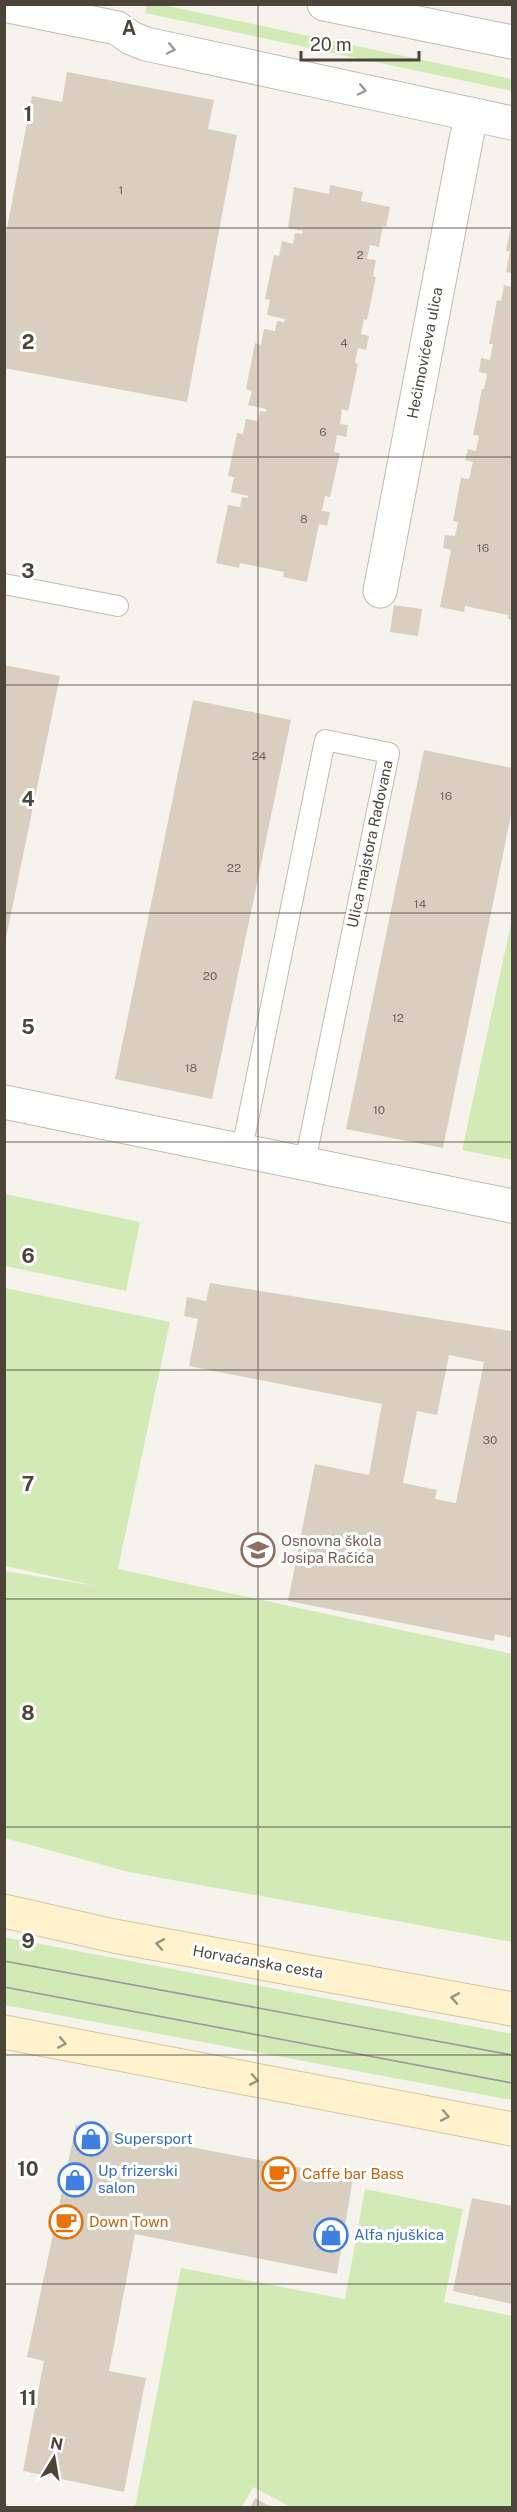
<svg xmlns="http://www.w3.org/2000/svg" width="517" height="2512" viewBox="0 0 517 2512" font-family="'Public Sans',sans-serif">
<rect width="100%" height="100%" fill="#f6f3ec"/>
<g fill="#d2eab5">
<polygon points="147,5 163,5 512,79 512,91 145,13"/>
<polygon points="512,919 512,1160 462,1150"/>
<polygon points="5,1194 140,1222 126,1291 5,1266"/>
<polygon points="5,1288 170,1322 118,1569 512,1654 512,1942 129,1872 5,1838 5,1571 96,1586 5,1566"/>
<polygon points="4,1937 512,2034 512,2100 5,2005"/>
<polygon points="365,2189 463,2209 444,2302 512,2316 512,2507 291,2507 253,2487 242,2507 135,2507 181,2268 345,2299"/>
</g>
<g fill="#d8cfc1" fill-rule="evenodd">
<polygon points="67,72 214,100 208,129 237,135 187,402 4,368 4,244 32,96 62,102"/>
<polygon points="330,185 363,192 361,201 390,207 386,227 383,226 379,247 370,245 367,259 376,260 373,276 376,277 367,320 364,319 361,334 369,336 366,350 358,348 355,363 358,364 348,411 342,409 340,424 348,425 346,437 337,435 334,452 340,453 330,497 325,496 322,511 330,512 327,526 319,524 307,582 283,577 284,572 240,563 239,568 216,563 228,505 240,507 242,497 248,498 248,496 231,492 234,477 228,476 237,433 243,434 246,419 258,421 260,411 266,412 266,409 248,405 252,391 246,389 255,343 261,345 264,329 275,331 277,321 284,322 285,319 267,315 270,300 265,299 274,255 279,256 282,241 293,244 295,233 302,234 303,231 288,228 294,187 329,194"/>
<polygon points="510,230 512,230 512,273 506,272 510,251 506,251"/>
<polygon points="504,285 512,287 512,620 508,619 508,615 465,606 464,612 440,607 451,550 443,548 445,535 455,536 458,522 453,521 461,478 469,479 473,462 465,460 468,449 476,451 479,436 473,435 482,389 484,389 487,374 479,372 481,358 490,360 493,344 489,344 497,300 501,301"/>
<polygon points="394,605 422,609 418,636 390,632"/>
<polygon points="4,665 60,676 6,938 4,938"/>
<polygon points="193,700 291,720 212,1099 115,1079"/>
<polygon points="424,750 512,768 512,810 443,1148 346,1129"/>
<path d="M210 1283 512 1331V1638L495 1634 494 1641 288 1601 315 1464 369 1475 382 1404 189 1366 198 1319 184 1316 187 1297 206 1301ZM449 1355 484 1362 456 1503 435 1499 437 1490 403 1483 417 1411 437 1415Z"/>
<polygon points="76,2125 353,2178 337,2274 135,2234 109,2371 146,2378 124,2492 23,2471 44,2361 27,2357"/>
<polygon points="472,2198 512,2206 512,2304 453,2291"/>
<polygon points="255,2498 273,2508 250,2508"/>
</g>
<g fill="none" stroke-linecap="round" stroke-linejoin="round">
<defs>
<g id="lane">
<polyline points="4,584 118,606"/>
<polyline points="242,1149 325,740 389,753 305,1162"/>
</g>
<g id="street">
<polyline points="324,4 512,42"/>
<polyline points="4,5 117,28 131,38 146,44 512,123"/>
<polyline points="380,591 471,114"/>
<polyline points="4,1102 512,1206"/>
</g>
<g id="secondary">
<polyline points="4,1911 114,1936 512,2009"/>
<polyline points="4,2032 512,2129"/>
</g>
</defs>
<use href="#lane" stroke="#c2bbae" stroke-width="22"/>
<use href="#street" stroke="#c2bbae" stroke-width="35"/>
<use href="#secondary" stroke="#d6c79b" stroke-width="35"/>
<use href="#lane" stroke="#fff" stroke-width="20"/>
<use href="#street" stroke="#fff" stroke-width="33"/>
<use href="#secondary" stroke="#fff3cd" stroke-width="33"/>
<g stroke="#9a9a9a" stroke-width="1.5">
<polyline points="4,1961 512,2055"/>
<polyline points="4,1987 512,2083"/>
</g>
</g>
<defs><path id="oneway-chevron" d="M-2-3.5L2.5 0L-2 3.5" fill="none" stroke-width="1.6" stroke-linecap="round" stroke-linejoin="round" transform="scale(1.5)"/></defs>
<g stroke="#9c9892">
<use href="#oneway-chevron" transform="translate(171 49) rotate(12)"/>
<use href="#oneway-chevron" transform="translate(362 90) rotate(12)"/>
</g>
<g stroke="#9c937c">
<use href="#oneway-chevron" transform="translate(160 1944) rotate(-170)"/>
<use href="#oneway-chevron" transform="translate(455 1998) rotate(-170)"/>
<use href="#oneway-chevron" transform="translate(62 2043) rotate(11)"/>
<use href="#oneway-chevron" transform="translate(254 2080) rotate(11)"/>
<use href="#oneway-chevron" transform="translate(445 2116) rotate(11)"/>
</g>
<path fill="none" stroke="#4b4439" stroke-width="1.5" stroke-opacity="0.55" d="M258 4V2508M4 228H512M4 457H512M4 685H512M4 913H512M4 1142H512M4 1370H512M4 1599H512M4 1827H512M4 2055H512M4 2284H512"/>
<defs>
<symbol id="school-ring" viewBox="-11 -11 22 22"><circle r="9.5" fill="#fff" stroke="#8d6e63" stroke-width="1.5"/><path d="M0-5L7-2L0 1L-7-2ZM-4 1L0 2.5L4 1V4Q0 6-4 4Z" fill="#8d6e63"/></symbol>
<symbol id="shop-ring" viewBox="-11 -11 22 22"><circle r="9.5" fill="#fff" stroke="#3f7fe0" stroke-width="1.5"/><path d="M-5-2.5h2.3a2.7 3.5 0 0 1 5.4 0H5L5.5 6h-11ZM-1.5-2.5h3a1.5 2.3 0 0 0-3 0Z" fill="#3f7fe0"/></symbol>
<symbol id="cafe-ring" viewBox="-11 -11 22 22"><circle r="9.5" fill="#fff" stroke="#e8710a" stroke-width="1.5"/><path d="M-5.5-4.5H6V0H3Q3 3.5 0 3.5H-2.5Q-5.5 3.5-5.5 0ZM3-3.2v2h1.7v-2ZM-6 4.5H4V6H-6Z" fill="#e8710a"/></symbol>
</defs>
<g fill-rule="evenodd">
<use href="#school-ring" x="239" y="1531" width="38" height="38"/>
<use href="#shop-ring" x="72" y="2120" width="38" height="38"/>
<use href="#cafe-ring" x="260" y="2155" width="38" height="38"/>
<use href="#shop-ring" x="56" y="2161" width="38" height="38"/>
<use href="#cafe-ring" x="47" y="2203" width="38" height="38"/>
<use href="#shop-ring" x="312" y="2216" width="38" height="38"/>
</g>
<g text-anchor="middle" stroke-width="6" stroke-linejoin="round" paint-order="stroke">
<g font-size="12" fill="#6e675b">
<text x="121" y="194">1</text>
<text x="360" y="259">2</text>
<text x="344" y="347">4</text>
<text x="323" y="436">6</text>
<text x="304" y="523">8</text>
<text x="483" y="552">16</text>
<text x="259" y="760">24</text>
<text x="446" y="800">16</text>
<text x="234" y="872">22</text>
<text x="420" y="908">14</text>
<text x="210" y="980">20</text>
<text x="398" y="1022">12</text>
<text x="191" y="1072">18</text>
<text x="379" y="1114">10</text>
<text x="490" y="1444">30</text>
</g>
<g font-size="15" fill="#4b4439" stroke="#fff">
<text transform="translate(425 353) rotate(-79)" y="5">Hećimovićeva ulica</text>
<text transform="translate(370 844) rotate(-78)" y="5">Ulica majstora Radovana</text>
<text transform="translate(258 1962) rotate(10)" y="5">Horvaćanska cesta</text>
</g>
<g font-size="15" fill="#785e54" stroke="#fff" text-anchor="start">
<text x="281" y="1546">Osnovna škola<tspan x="281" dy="17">Josipa Račića</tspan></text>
</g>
<g font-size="15" fill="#366cbe" stroke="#fff" text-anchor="start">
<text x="114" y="2144">Supersport</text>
<text x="98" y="2176">Up frizerski<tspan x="98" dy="17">salon</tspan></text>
<text x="354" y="2240">Alfa njuškica</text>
</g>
<g font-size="15" fill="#c56008" stroke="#fff" text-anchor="start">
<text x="302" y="2179">Caffe bar Bass</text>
<text x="89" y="2227">Down Town</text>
</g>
</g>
<g font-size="20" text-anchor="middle" font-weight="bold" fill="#4b4439" stroke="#fff" stroke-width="6" stroke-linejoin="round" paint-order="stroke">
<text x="129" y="35">A</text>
<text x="28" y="121">1</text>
<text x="28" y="349">2</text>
<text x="28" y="578">3</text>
<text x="28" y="806">4</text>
<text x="28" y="1034">5</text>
<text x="28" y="1263">6</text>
<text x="28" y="1491">7</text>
<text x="28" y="1720">8</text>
<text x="28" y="1948">9</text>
<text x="28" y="2176">10</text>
<text x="28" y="2405">11</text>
</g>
<rect width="517" height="2512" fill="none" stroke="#4b4439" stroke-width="12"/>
<g transform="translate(54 2458) rotate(11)" stroke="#ffffff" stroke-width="4.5" paint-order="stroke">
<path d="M0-4.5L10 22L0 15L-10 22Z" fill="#4b4439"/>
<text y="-9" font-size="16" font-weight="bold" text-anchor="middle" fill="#4b4439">N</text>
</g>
<path d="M301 51v9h118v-9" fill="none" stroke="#4b4439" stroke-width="3"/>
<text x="310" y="51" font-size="18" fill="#4b4439" stroke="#ffffff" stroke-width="4.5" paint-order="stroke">20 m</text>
</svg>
